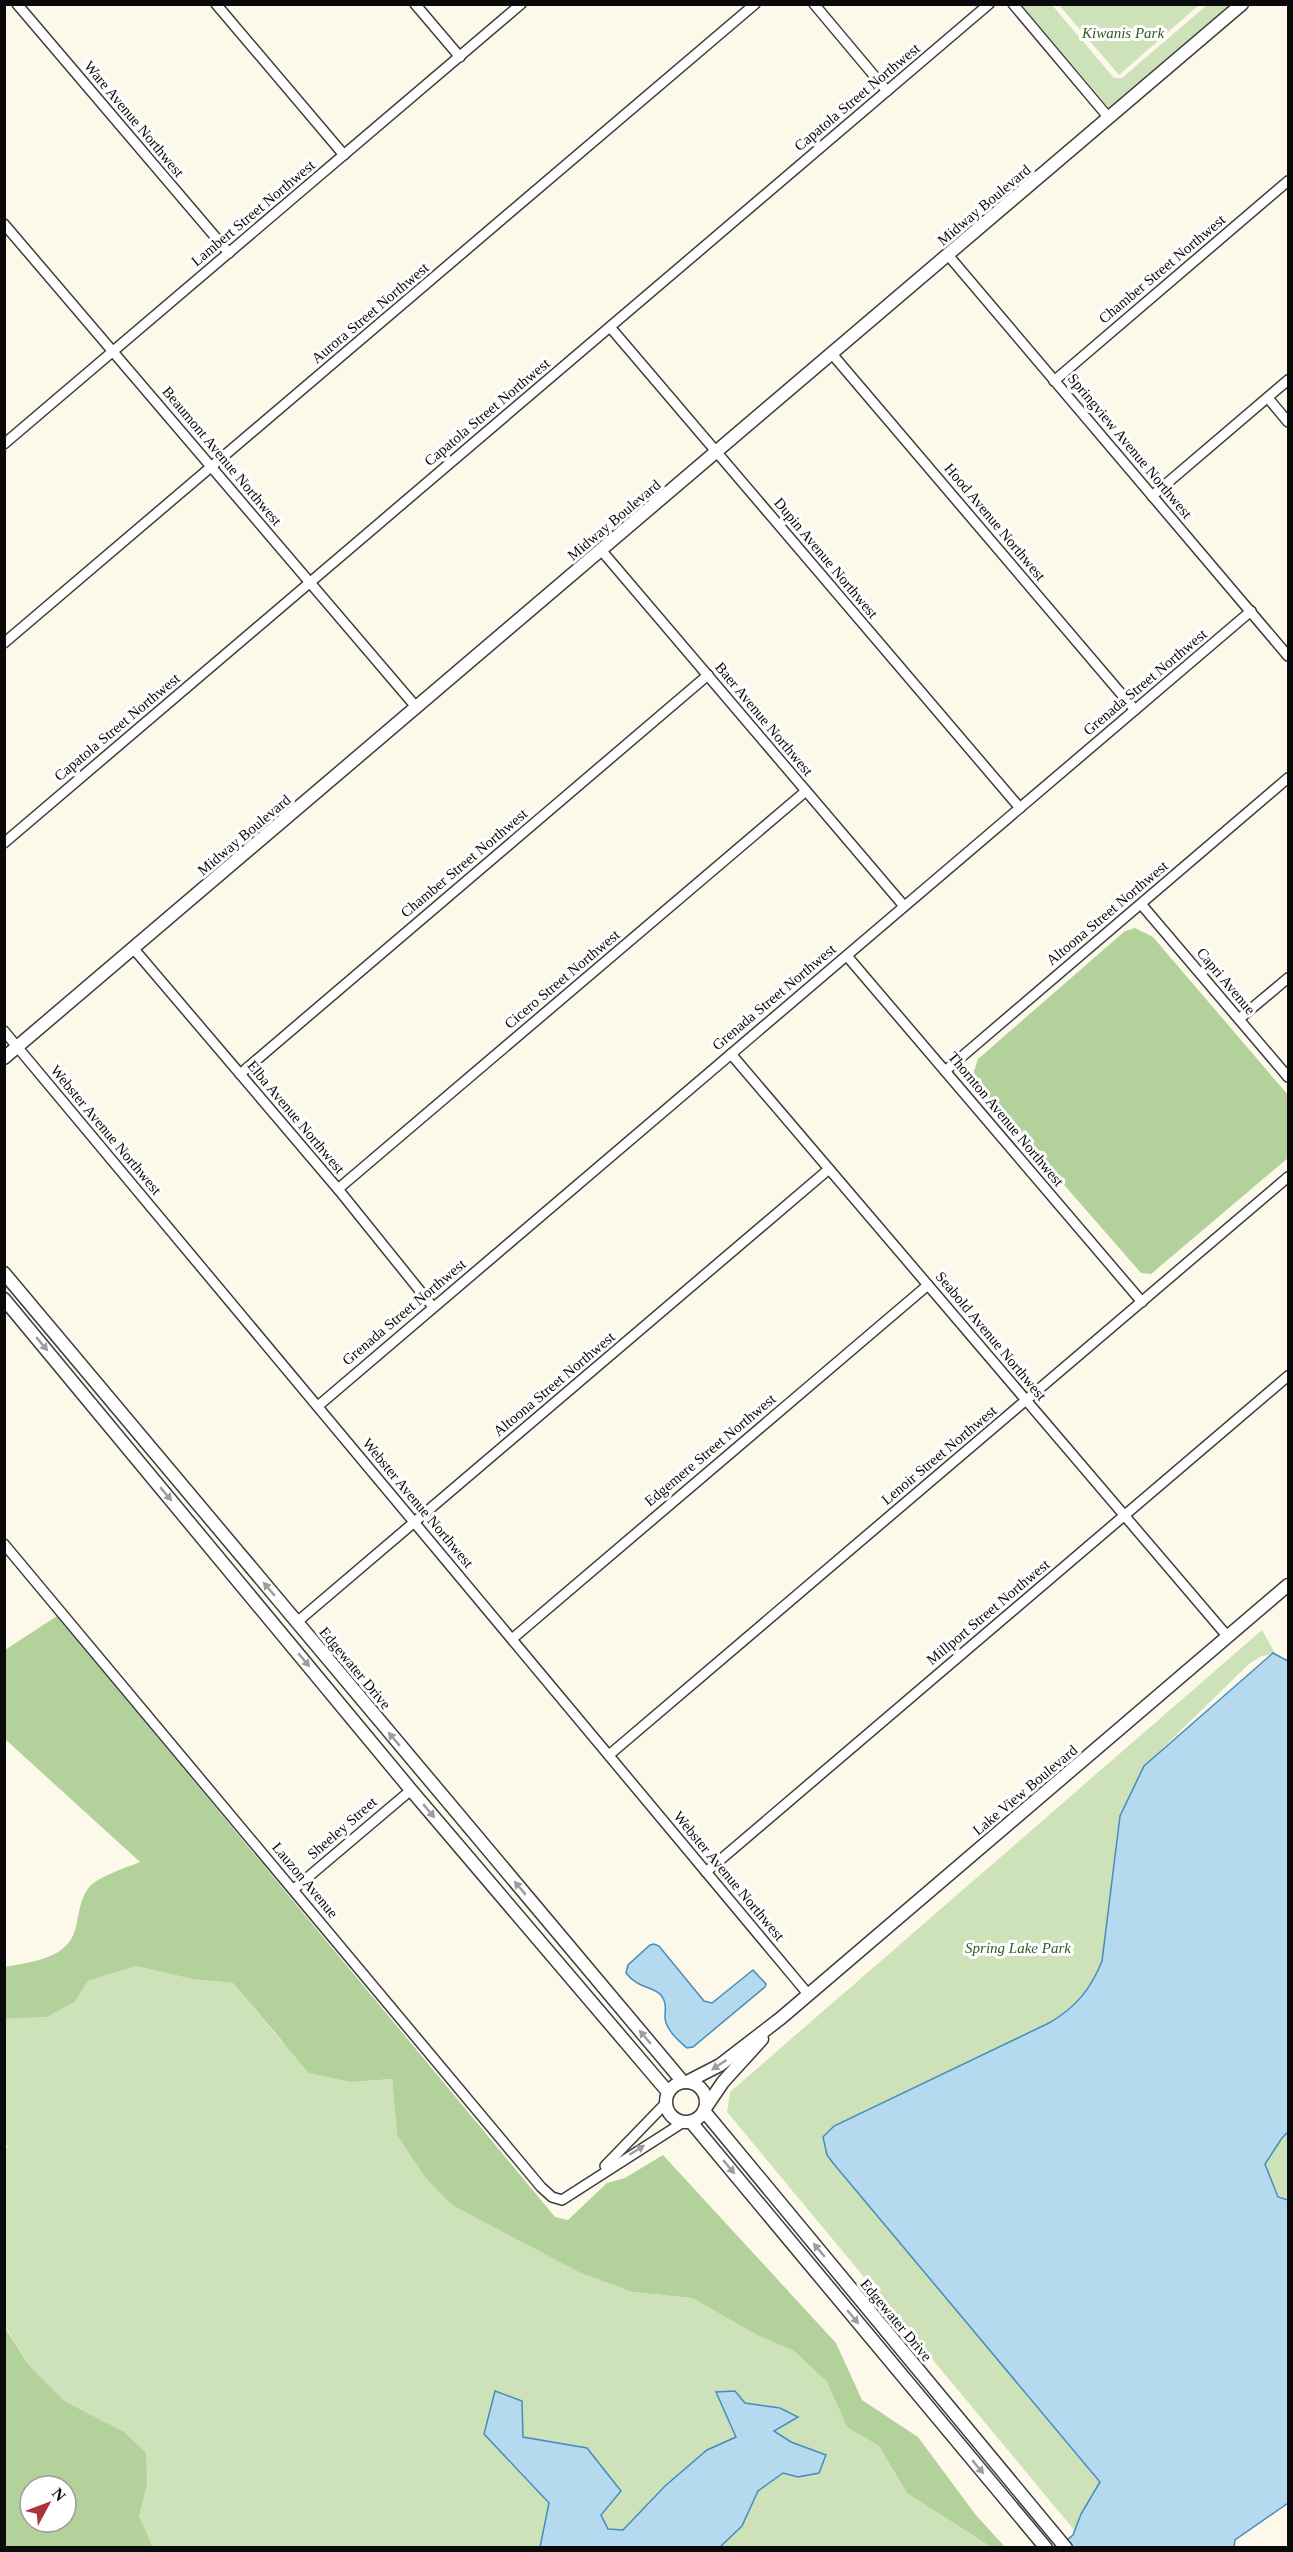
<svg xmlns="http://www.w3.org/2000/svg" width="1293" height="2552" viewBox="0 0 1293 2552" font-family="'Times New Roman',serif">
<rect width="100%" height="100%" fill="#fcf9ea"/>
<g fill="#cee2b9">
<polygon points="1021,5 1052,5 1114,78 1122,78 1207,5 1234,5 1110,109"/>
<polygon points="1059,5 1199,5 1119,75"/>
<path d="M1262 1630 1275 1653 1262 1656 1250 1663 1144 1766 1120 1816 1102 1961C1091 1989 1075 2008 1049 2023L834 2126 825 2148 833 2163 1100 2482 1081 2514 1075 2531 727 2112 730 2092Z"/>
<polygon points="136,1966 192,1979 233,1983 282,2042 352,2082 392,2079 397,2135 633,2292 692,2298 757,2335 794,2351 827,2382 847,2427 879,2446 907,2493 991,2547 720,2547 742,2526 758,2491 783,2473 798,2477 826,2455 791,2442 774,2430 797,2418 780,2408 745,2403 716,2392 737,2437 707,2450 665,2486 623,2530 608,2529 601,2515 621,2491 587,2448 523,2437 495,2391 484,2434 549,2504 540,2547 153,2547 139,2516 147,2485 123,2431 66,2402 28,2364 5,2326 4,2149 8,2147 5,2144 5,2019 47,2017 75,2002 88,1981"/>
<polygon points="1288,2132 1288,2200 1278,2197 1265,2164 1282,2138"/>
</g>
<g fill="#b3d19a" fill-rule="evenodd">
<polygon points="1135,928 1153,937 1288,1095 1288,1158 1151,1274 1141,1273 977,1085 974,1071 978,1059 1125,931"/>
<path d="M57 1616 555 2217 568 2220 607 2183 625 2178 663 2155 836 2343 862 2400 918 2437 975 2514 1005 2547H991L907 2493 879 2446 847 2427 827 2382 794 2351 757 2335 692 2298 633 2292 581 2273 452 2205 426 2178 397 2135 392 2079 352 2082 309 2073 233 1983 192 1979 136 1966 88 1981 75 2002 47 2017 5 2019V1967C30 1962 67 1959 75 1930 79 1917 79 1902 87 1890 95 1877 126 1868 140 1862L5 1739V1650Z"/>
<path d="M4 2326 28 2364 66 2402 123 2431 146 2453 147 2485 139 2516 153 2547H5ZM30 2486H66V2522H30Z"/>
</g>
<g fill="#b5d9ee" stroke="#458dbc" stroke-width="1.5">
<path d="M1273 1653 1288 1661V2132L1282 2138 1265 2164 1278 2197 1288 2200V2503L1235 2540 1234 2547H1058L1073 2535 1081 2514 1100 2482 833 2163 827 2155 823 2137 834 2126 1049 2023C1075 2008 1091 1989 1102 1961L1120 1816 1144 1766Z"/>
<path d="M654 1944 659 1946 704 2001 712 2003 753 1970 766 1984 765 1987 693 2047 687 2048C679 2041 666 2030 665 2018 665 2009 667 2003 661 1995 653 1986 638 1989 626 1973L628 1965 650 1945Z"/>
<polygon points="495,2391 522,2401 523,2437 587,2448 621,2491 601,2515 608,2529 623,2530 665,2486 707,2450 736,2437 716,2392 735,2391 745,2403 780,2408 798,2417 774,2431 791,2442 826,2455 819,2473 798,2477 783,2473 758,2491 742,2526 720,2547 540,2547 549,2503 484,2434"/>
</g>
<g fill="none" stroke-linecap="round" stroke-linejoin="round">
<defs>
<g id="minor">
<polyline points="17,4 229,253"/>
<polyline points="216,4 344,155"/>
<polyline points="415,4 460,57"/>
<polyline points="814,4 887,91"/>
<polyline points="1013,4 1109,118"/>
<polyline points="4,224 417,708"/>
<polyline points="948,255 1288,656"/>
<polyline points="610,327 1020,808"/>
<polyline points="832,354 1135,710"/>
<polyline points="1054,381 1288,181"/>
<polyline points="1268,398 1288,422"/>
<polyline points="4,444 521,4"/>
<polyline points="1152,496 1288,380"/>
<polyline points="601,550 904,906"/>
<polyline points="4,643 755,4"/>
<polyline points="4,843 989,4"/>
<polyline points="1141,904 1288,1077"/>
<polyline points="133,948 338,1189 433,1307"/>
<polyline points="847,956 1142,1302"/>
<polyline points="1239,1019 1288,978"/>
<polyline points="4,1031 808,1994"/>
<polyline points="731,1054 1228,1637"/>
<polyline points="945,1071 1288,778"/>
<polyline points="240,1074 708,675"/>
<polyline points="338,1189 806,791"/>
<polyline points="318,1406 1251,611"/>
<polyline points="4,1544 541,2187 552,2197 562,2200 682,2123"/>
<polyline points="297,1622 829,1169"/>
<polyline points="512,1639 928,1285"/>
<polyline points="609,1755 1288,1177"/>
<polyline points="706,1872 1288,1376"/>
<polyline points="294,1889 411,1790"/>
<polyline points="605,2166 666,2103"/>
</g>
<g id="tertiary">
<polyline points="4,1058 1242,4"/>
<polyline points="4,1273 683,2082"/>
<polyline points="4,1299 411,1790 668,2092"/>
<circle cx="686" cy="2102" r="20"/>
<polyline points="687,2082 720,2065 781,2018 1288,1585"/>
<polyline points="706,2107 723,2082 762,2039"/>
<polyline points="704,2111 1066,2548"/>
<polyline points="691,2122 1046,2548"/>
</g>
</defs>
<use href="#minor" stroke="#3d3d3d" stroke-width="12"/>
<use href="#tertiary" stroke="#3d3d3d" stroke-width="15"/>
<use href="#minor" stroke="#fff" stroke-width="9"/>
<use href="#tertiary" stroke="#fff" stroke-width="12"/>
</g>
<defs><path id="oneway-solid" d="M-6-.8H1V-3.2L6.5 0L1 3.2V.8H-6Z" transform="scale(1.5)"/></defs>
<g fill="#9d9d9d">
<use href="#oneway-solid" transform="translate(42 1344) rotate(50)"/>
<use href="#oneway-solid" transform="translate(166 1494) rotate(50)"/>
<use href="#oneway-solid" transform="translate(269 1589) rotate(-130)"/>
<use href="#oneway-solid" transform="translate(304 1660) rotate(50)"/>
<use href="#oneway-solid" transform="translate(394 1739) rotate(-130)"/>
<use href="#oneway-solid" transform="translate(429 1811) rotate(50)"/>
<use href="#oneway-solid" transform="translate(520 1888) rotate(-130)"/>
<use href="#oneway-solid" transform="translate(645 2037) rotate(-130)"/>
<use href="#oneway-solid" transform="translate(719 2065) rotate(146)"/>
<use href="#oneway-solid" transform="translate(637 2150) rotate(-32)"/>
<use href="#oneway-solid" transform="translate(729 2167) rotate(50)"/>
<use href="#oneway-solid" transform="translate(819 2250) rotate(-130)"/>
<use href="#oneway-solid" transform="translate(853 2317) rotate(50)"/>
<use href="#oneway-solid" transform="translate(978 2467) rotate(50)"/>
</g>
<g text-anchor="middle" stroke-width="6" stroke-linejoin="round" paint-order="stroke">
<g font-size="15" font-style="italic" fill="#2f5924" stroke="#fff">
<text x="1123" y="38">Kiwanis Park</text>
<text x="1018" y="1953">Spring Lake Park</text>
</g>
<g font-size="15" fill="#0a0a0a" stroke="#fff">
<text transform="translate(857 97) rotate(-40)" y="5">Capatola Street Northwest</text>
<text transform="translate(134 119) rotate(50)" y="5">Ware Avenue Northwest</text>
<text transform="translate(984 205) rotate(-40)" y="5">Midway Boulevard</text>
<text transform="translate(253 213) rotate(-40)" y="5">Lambert Street Northwest</text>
<text transform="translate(1162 269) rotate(-40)" y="5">Chamber Street Northwest</text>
<text transform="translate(370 313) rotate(-40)" y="5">Aurora Street Northwest</text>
<text transform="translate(487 412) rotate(-40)" y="5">Capatola Street Northwest</text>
<text transform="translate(1130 446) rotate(50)" y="5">Springview Avenue Northwest</text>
<text transform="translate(222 456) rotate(50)" y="5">Beaumont Avenue Northwest</text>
<text transform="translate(614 520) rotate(-40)" y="5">Midway Boulevard</text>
<text transform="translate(995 522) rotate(50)" y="5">Hood Avenue Northwest</text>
<text transform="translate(826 558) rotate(50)" y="5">Dupin Avenue Northwest</text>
<text transform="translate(1145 682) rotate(-40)" y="5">Grenada Street Northwest</text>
<text transform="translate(764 719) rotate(50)" y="5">Baer Avenue Northwest</text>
<text transform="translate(117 727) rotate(-40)" y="5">Capatola Street Northwest</text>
<text transform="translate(244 835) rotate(-40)" y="5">Midway Boulevard</text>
<text transform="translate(464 863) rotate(-40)" y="5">Chamber Street Northwest</text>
<text transform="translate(1107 913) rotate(-40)" y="5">Altoona Street Northwest</text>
<text transform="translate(562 979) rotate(-40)" y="5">Cicero Street Northwest</text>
<text transform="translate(1226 981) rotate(50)" y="5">Capri Avenue</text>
<text transform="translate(774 997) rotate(-40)" y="5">Grenada Street Northwest</text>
<text transform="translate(296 1117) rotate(50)" y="5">Elba Avenue Northwest</text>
<text transform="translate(1006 1119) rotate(50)" y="5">Thornton Avenue Northwest</text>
<text transform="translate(106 1130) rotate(50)" y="5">Webster Avenue Northwest</text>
<text transform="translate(404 1312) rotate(-40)" y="5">Grenada Street Northwest</text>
<text transform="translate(991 1336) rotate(50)" y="5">Seabold Avenue Northwest</text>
<text transform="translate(554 1384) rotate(-40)" y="5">Altoona Street Northwest</text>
<text transform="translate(710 1450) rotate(-40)" y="5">Edgemere Street Northwest</text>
<text transform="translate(939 1455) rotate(-40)" y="5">Lenoir Street Northwest</text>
<text transform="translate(418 1503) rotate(50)" y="5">Webster Avenue Northwest</text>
<text transform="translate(988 1612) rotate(-40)" y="5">Millport Street Northwest</text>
<text transform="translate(355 1668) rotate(50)" y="5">Edgewater Drive</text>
<text transform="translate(1025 1790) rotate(-40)" y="5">Lake View Boulevard</text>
<text transform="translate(342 1828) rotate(-41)" y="5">Sheeley Street</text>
<text transform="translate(729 1876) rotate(50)" y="5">Webster Avenue Northwest</text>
<text transform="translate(305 1880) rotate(50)" y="5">Lauzon Avenue</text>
<text transform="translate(896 2320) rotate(50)" y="5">Edgewater Drive</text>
</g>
</g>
<rect width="1293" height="2552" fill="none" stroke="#0a0a0a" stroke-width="12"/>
<g transform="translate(48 2504) rotate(49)"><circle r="28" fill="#ffffff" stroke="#9d9d9d" stroke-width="1.5"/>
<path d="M0-4.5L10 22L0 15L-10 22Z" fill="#a9343a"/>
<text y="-9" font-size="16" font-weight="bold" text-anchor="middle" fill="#0a0a0a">N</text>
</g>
</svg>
